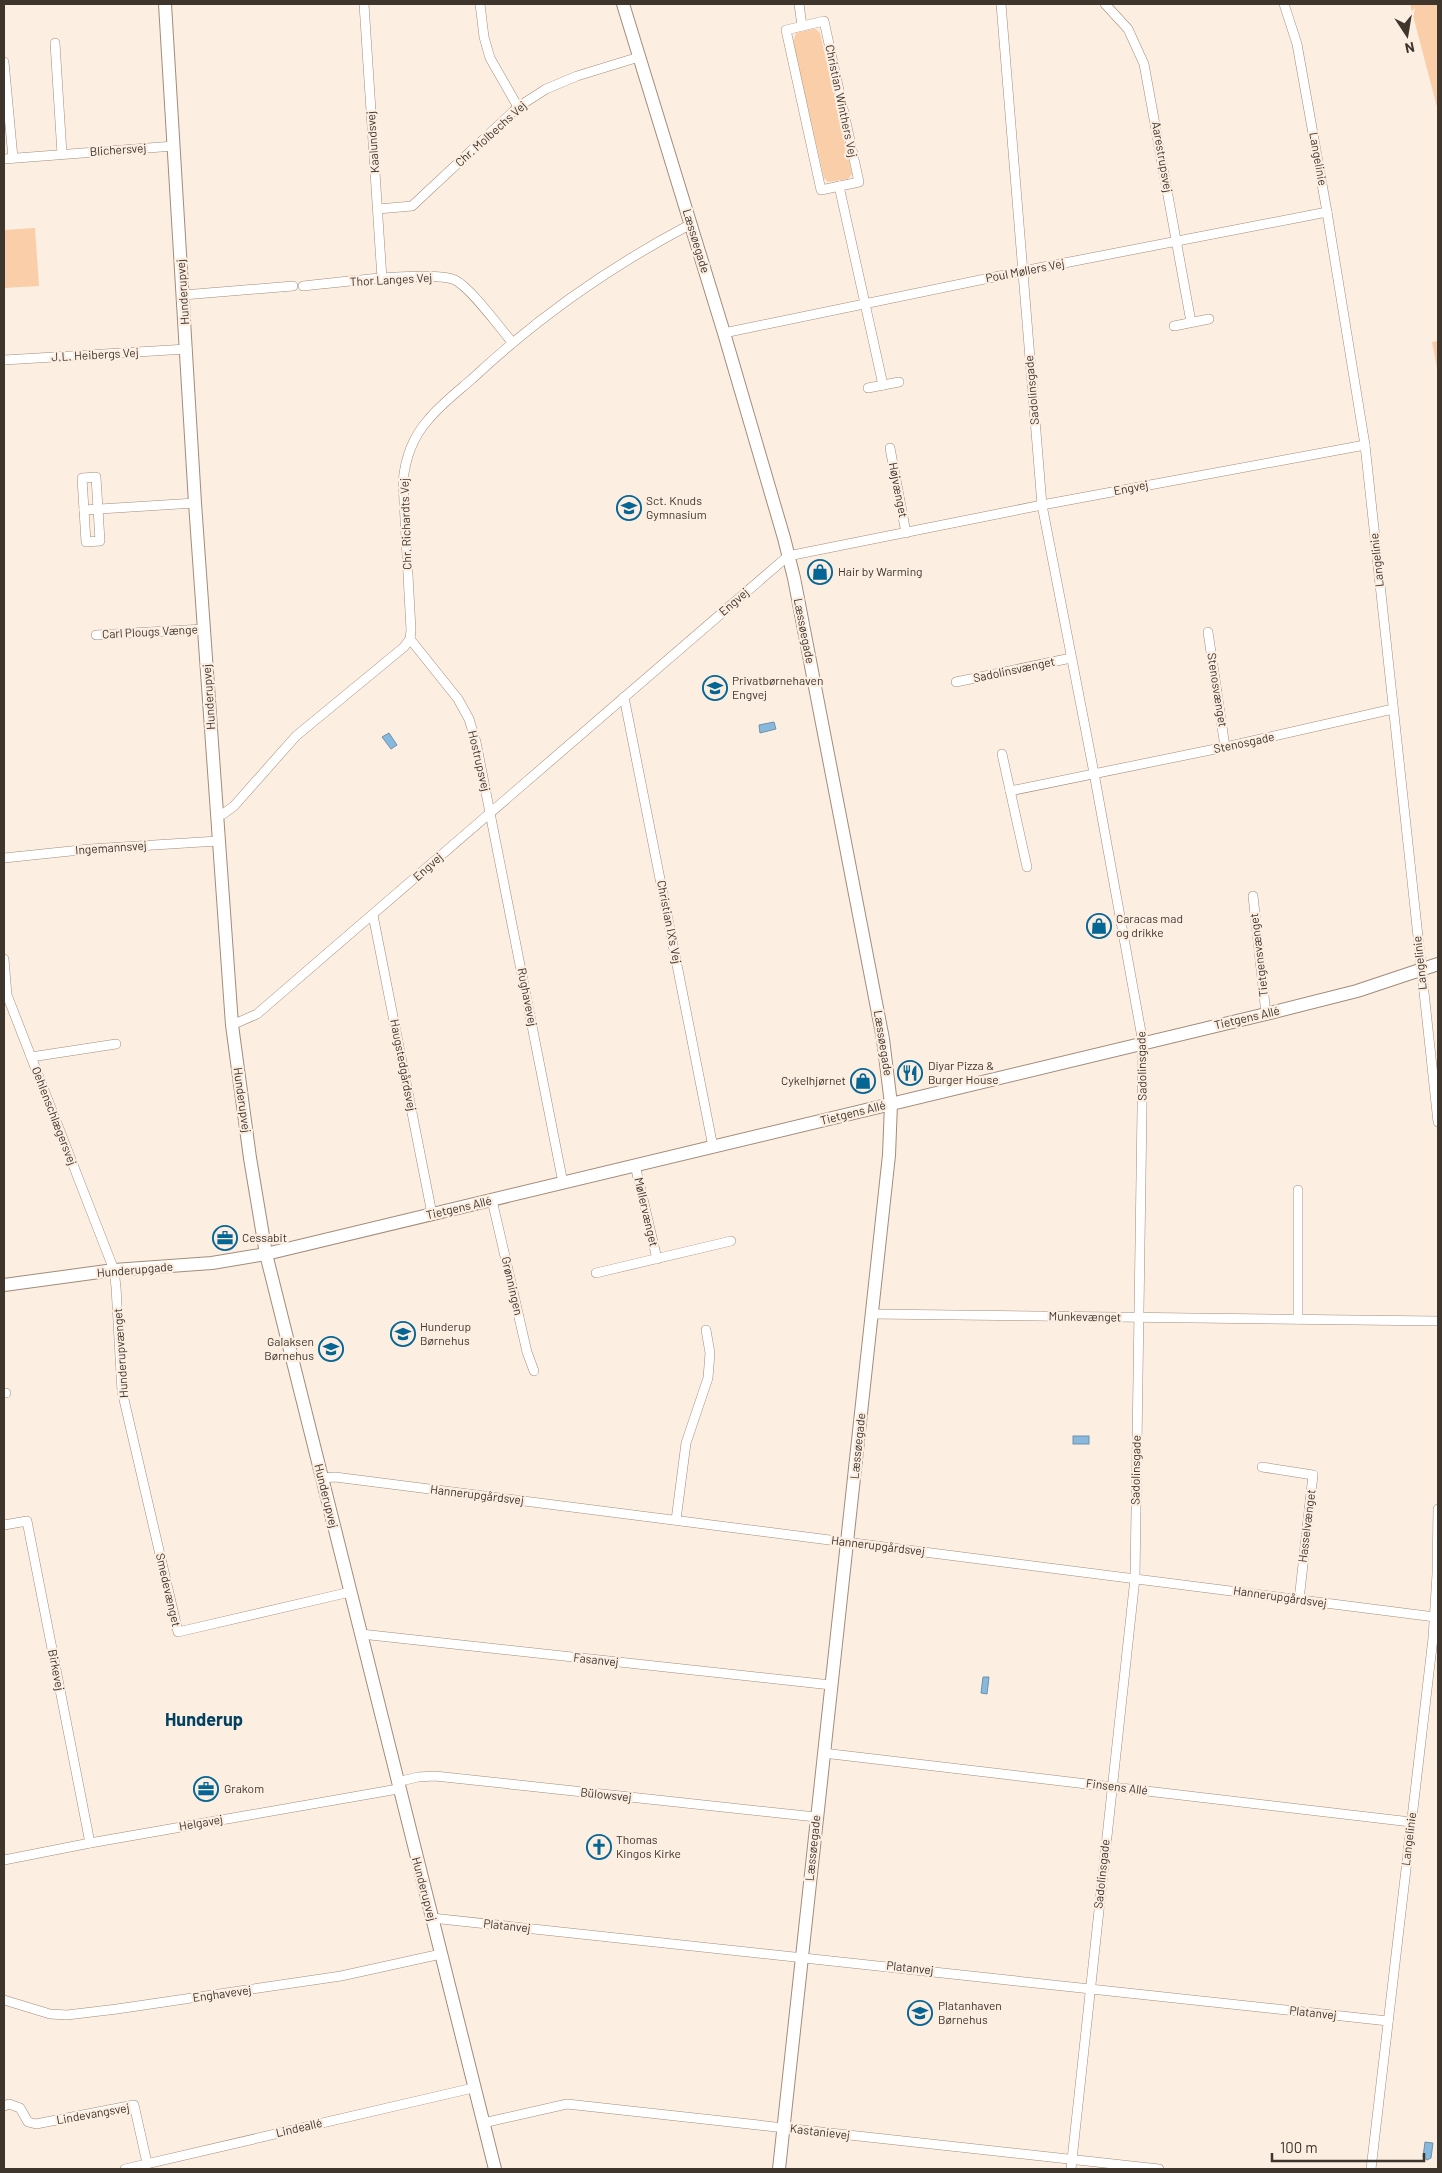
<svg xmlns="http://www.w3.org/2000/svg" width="1442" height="2173" viewBox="0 0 1442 2173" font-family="Barlow,sans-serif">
<rect width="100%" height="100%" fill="#fdeee2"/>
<g fill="#facea8">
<polygon points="1410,4 1438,4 1438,111"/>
<polygon points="813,29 816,29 820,33 852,174 848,179 828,182 824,178 793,42 796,33"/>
<polygon points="35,228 39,286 4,288 4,230"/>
<polygon points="1438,341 1438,373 1432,342"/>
</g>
<g fill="#86b9dd" stroke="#7091a8">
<polygon points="774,722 776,729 760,733 759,725"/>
<polygon points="389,733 397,745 391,749 382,737"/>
<rect x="1073" y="1436" width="16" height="8"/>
<polygon points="983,1677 989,1677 987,1694 981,1693"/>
<polygon points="1425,2142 1433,2143 1431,2158 1427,2160 1423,2157"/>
</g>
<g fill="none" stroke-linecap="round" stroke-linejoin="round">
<defs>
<g id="street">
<polyline points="364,4 382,279"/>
<polyline points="480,4 484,37 490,58 518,107"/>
<polyline points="799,4 802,26"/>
<polyline points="1001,4 1042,505 1094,773 1143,1043 1135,1578 1071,2169"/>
<polyline points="1105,4 1128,29 1144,64 1191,322"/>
<polyline points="1284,4 1297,44 1327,212 1365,445 1438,1122"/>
<polygon points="824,21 859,182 821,190 786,30"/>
<polyline points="55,43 62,154"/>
<polyline points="4,62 13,158"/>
<polyline points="4,159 174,146"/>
<polyline points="839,186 883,385"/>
<polyline points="378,209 412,206 518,107 546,89 577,76 639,57"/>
<path d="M303 286C332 283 433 270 455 280 471 288 499 327 512 342"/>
<polyline points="183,295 293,286"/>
<polyline points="1174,326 1209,319"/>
<polyline points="724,333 1023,271 1327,212"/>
<polyline points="4,360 187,349"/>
<polyline points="868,388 899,382"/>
<polyline points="890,448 906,533"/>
<polygon points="96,477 100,541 86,542 82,478"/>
<polyline points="84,510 195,503"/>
<polyline points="1208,632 1225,747"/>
<polyline points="96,635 204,629"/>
<polyline points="410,639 458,699 469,719 476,742 563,1183"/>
<polyline points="956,682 1071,658"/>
<polyline points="624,697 713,1147"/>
<polyline points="1002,754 1027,867"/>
<polyline points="1010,791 1230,746 1393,709"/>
<path d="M216 814H223L234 806 296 736 404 647 410 639 411 630 403 482C405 459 412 438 428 420 440 405 457 392 472 379 538 317 611 266 691 224"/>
<polyline points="4,858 90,849 218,841"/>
<polyline points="1253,896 1266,1014"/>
<polyline points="373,915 432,1214"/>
<polyline points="4,959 7,995 114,1270 116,1287 122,1391 178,1632 350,1592"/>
<polyline points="232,1025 257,1014 788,556 1042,505 1365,445"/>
<polyline points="31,1057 116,1044"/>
<polyline points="635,1165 657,1259"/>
<polyline points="492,1200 527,1352 534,1371"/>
<polyline points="596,1273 731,1241"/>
<polyline points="872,1314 1438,1321"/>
<polyline points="1298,1319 1298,1190"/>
<polyline points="4,1393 6,1393"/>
<polyline points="1262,1467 1313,1475 1299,1600"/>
<polyline points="322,1478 335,1477 1435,1617"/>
<polyline points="676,1520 686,1443 708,1378 710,1353 706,1330"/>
<polyline points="4,1525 27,1521 90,1843"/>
<polyline points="361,1634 831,1685"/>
<polyline points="823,1753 1411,1822"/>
<polyline points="397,1782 418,1777 435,1776 816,1817"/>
<polyline points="4,1860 90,1843 398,1789"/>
<polyline points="432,1918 1388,2021"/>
<polyline points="4,2000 50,2014 67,2015 117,2009 341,1976 441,1954"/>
<polyline points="4,2106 9,2104 20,2108 28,2122 36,2124 134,2105 147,2163"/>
<polyline points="483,2123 567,2104 1159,2169"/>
<polyline points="125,2169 473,2088"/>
<polyline points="1371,2169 1433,1638 1437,1574 1438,1509"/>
</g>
<g id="secondary">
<polyline points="165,4 195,503 232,1025 250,1158 266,1254 495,2169"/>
<polyline points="623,4 724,333 784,538 794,578 883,1039 891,1104 889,1155 779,2169"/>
<polyline points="4,1285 114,1270 212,1263 266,1254 1266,1014 1357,991 1438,964"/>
</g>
</defs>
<use href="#street" stroke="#a28c7a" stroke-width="10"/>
<use href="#secondary" stroke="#a28c7a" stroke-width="14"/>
<use href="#street" stroke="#fff" stroke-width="9"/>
<use href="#secondary" stroke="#fff" stroke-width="12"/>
</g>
<defs>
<symbol id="university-ring" viewBox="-11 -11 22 22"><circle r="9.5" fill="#fdeee2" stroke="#056594" stroke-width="1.5"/><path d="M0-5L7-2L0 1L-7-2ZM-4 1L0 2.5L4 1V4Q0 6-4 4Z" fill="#056594"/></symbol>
<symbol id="shop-ring" viewBox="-11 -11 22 22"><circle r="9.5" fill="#fdeee2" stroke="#056594" stroke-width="1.5"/><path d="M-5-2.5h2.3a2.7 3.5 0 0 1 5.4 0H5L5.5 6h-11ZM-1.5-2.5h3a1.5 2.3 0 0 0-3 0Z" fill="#056594"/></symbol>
<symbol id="school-ring" viewBox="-11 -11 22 22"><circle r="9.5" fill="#fdeee2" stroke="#056594" stroke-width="1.5"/><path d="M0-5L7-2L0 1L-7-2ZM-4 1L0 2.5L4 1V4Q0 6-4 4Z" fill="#056594"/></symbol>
<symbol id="restaurant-ring" viewBox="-11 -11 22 22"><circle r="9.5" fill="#fdeee2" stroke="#056594" stroke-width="1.5"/><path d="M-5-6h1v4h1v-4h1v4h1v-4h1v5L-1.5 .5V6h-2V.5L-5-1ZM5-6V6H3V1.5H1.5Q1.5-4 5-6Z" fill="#056594"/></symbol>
<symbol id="office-ring" viewBox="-11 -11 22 22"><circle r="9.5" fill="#fdeee2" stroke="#056594" stroke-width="1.5"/><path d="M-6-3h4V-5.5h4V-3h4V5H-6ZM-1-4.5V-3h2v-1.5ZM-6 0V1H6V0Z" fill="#056594"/></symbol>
<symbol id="church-ring" viewBox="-11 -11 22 22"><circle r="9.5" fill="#fdeee2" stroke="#056594" stroke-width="1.5"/><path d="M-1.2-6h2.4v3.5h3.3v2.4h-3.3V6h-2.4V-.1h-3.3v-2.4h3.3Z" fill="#056594"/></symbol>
</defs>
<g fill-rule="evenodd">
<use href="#university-ring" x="615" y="494" width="28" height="28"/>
<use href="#shop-ring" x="806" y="558" width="28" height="28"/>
<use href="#school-ring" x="701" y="674" width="28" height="28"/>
<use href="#shop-ring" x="1085" y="912" width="28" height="28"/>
<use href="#restaurant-ring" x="896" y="1059" width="28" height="28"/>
<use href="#shop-ring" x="849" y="1067" width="28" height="28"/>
<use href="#office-ring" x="211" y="1224" width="28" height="28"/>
<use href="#school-ring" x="389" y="1320" width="28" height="28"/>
<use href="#school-ring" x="317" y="1335" width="28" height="28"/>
<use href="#office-ring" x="192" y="1775" width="28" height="28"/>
<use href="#church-ring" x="585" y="1833" width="28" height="28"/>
<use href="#school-ring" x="906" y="1999" width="28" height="28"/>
</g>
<g text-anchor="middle" stroke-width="4.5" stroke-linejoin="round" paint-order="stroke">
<g font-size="12" fill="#3e352d" stroke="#fdeee2">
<text transform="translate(841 101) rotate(78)" y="4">Christian Winthers Vej</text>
<text transform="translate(491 134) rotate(-42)" y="4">Chr. Molbechs Vej</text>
<text transform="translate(373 142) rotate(-94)" y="4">Kaalundsvej</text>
<text transform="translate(118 150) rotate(-4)" y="4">Blichersvej</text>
<text transform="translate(1162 157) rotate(80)" y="4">Aarestrupsvej</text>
<text transform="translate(1318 159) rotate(80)" y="4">Langelinie</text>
<text transform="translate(696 241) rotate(73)" y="4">Læssøegade</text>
<text transform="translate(1025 271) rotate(-11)" y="4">Poul Møllers Vej</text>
<text transform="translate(391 280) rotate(-3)" y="4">Thor Langes Vej</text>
<text transform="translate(183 292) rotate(-94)" y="4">Hunderupvej</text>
<text transform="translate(95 355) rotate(-3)" y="4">J.L. Heibergs Vej</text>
<text transform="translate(1032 390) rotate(-95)" y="4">Sadolinsgade</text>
<text transform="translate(1131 488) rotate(-11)" y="4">Engvej</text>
<text transform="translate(898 490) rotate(79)" y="4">Højvænget</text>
<text transform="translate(406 524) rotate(-92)" y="4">Chr. Richardts Vej</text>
<text transform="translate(1377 560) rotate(-96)" y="4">Langelinie</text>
<text transform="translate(734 602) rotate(-41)" y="4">Engvej</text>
<text transform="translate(804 631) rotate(79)" y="4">Læssøegade</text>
<text transform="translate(150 632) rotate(-3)" y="4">Carl Plougs Vænge</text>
<text transform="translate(1014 670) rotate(-12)" y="4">Sadolinsvænget</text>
<text transform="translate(1217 690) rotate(81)" y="4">Stenosvænget</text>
<text transform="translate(209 697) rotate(-94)" y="4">Hunderupvej</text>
<text transform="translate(1244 743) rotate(-12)" y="4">Stenosgade</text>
<text transform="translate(479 761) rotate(77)" y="4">Hostrupsvej</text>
<text transform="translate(111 848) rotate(-4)" y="4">Ingemannsvej</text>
<text transform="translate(428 867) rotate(-42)" y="4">Engvej</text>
<text transform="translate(669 922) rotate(79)" y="4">Christian IX's Vej</text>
<text transform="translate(1259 955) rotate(-97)" y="4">Tietgensvænget</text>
<text transform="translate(1420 963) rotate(-96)" y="4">Langelinie</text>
<text transform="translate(527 997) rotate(79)" y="4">Rughavevej</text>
<text transform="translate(1247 1018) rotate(-13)" y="4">Tietgens Allé</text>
<text transform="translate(883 1043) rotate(81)" y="4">Læssøegade</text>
<text transform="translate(403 1065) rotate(79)" y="4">Haugstedgårdsvej</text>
<text transform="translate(1142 1066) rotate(-91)" y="4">Sadolinsgade</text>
<text transform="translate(242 1100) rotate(82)" y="4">Hunderupvej</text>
<text transform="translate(853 1113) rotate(-14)" y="4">Tietgens Allé</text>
<text transform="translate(54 1116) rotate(69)" y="4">Oehlenschlægersvej</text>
<text transform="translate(459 1208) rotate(-13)" y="4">Tietgens Allé</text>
<text transform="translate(646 1212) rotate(77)" y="4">Møllervænget</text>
<text transform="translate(135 1270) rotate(-5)" y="4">Hunderupgade</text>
<text transform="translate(512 1286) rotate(77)" y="4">Grønningen</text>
<text transform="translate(1085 1317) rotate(1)" y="4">Munkevænget</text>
<text transform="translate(121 1353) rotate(-94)" y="4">Hunderupvænget</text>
<text transform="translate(858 1446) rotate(-84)" y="4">Læssøegade</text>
<text transform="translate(1136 1470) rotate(-89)" y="4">Sadolinsgade</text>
<text transform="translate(477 1495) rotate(7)" y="4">Hannerupgårdsvej</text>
<text transform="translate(326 1496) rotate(76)" y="4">Hunderupvej</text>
<text transform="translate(1307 1526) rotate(-83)" y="4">Hasselvænget</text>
<text transform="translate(878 1546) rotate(7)" y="4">Hannerupgårdsvej</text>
<text transform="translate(168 1590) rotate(77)" y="4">Smedevænget</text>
<text transform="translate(1280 1597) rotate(8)" y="4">Hannerupgårdsvej</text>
<text transform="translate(596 1660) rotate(6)" y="4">Fasanvej</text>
<text transform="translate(56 1670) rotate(79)" y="4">Birkevej</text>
<text transform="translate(1117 1787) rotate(7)" y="4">Finsens Allé</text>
<text transform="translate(606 1795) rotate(6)" y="4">Bülowsvej</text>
<text transform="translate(201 1823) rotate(-10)" y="4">Helgavej</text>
<text transform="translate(1409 1839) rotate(-83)" y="4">Langelinie</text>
<text transform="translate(813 1848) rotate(-84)" y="4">Læssøegade</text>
<text transform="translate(1102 1874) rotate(-84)" y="4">Sadolinsgade</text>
<text transform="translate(424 1889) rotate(75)" y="4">Hunderupvej</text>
<text transform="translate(507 1926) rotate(6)" y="4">Platanvej</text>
<text transform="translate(910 1968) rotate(6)" y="4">Platanvej</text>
<text transform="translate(222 1994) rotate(-8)" y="4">Enghavevej</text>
<text transform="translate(1313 2013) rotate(6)" y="4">Platanvej</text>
<text transform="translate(93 2114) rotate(-10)" y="4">Lindevangsvej</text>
<text transform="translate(299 2128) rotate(-13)" y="4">Lindeallé</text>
<text transform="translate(820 2132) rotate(7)" y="4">Kastanievej</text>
</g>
<g font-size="12" fill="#3e352d" stroke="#fdeee2" text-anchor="start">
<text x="646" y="505">Sct. Knuds<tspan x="646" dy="14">Gymnasium</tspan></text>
<text x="838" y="576">Hair by Warming</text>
<text x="732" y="685">Privatbørnehaven<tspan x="732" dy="14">Engvej</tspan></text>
<text x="1116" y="923">Caracas mad<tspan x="1116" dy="14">og drikke</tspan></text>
<text x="928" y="1070">Diyar Pizza &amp;<tspan x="928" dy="14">Burger House</tspan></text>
<text x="846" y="1085" text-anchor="end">Cykelhjørnet</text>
<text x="242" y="1242">Cessabit</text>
<text x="420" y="1331">Hunderup<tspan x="420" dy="14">Børnehus</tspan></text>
<text x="314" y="1346" text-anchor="end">Galaksen<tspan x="314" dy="14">Børnehus</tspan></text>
<text x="224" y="1793">Grakom</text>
<text x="616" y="1844">Thomas<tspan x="616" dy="14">Kingos Kirke</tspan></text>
<text x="938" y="2010">Platanhaven<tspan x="938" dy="14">Børnehus</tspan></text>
</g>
<g font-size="18" font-weight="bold" fill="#024162" stroke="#fdeee2">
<text x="204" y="1726">Hunderup</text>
</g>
</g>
<rect width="1442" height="2173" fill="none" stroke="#3e352d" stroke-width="10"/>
<g transform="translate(1407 35) rotate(168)" stroke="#fdeee2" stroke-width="4" paint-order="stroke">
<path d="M0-4L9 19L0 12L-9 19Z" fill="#3e352d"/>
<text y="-8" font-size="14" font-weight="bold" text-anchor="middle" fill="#3e352d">N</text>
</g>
<path d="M1272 2153v8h152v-8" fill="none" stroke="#3e352d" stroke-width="2.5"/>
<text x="1280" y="2153" font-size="15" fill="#3e352d" stroke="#fdeee2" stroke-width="4" paint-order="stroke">100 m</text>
</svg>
